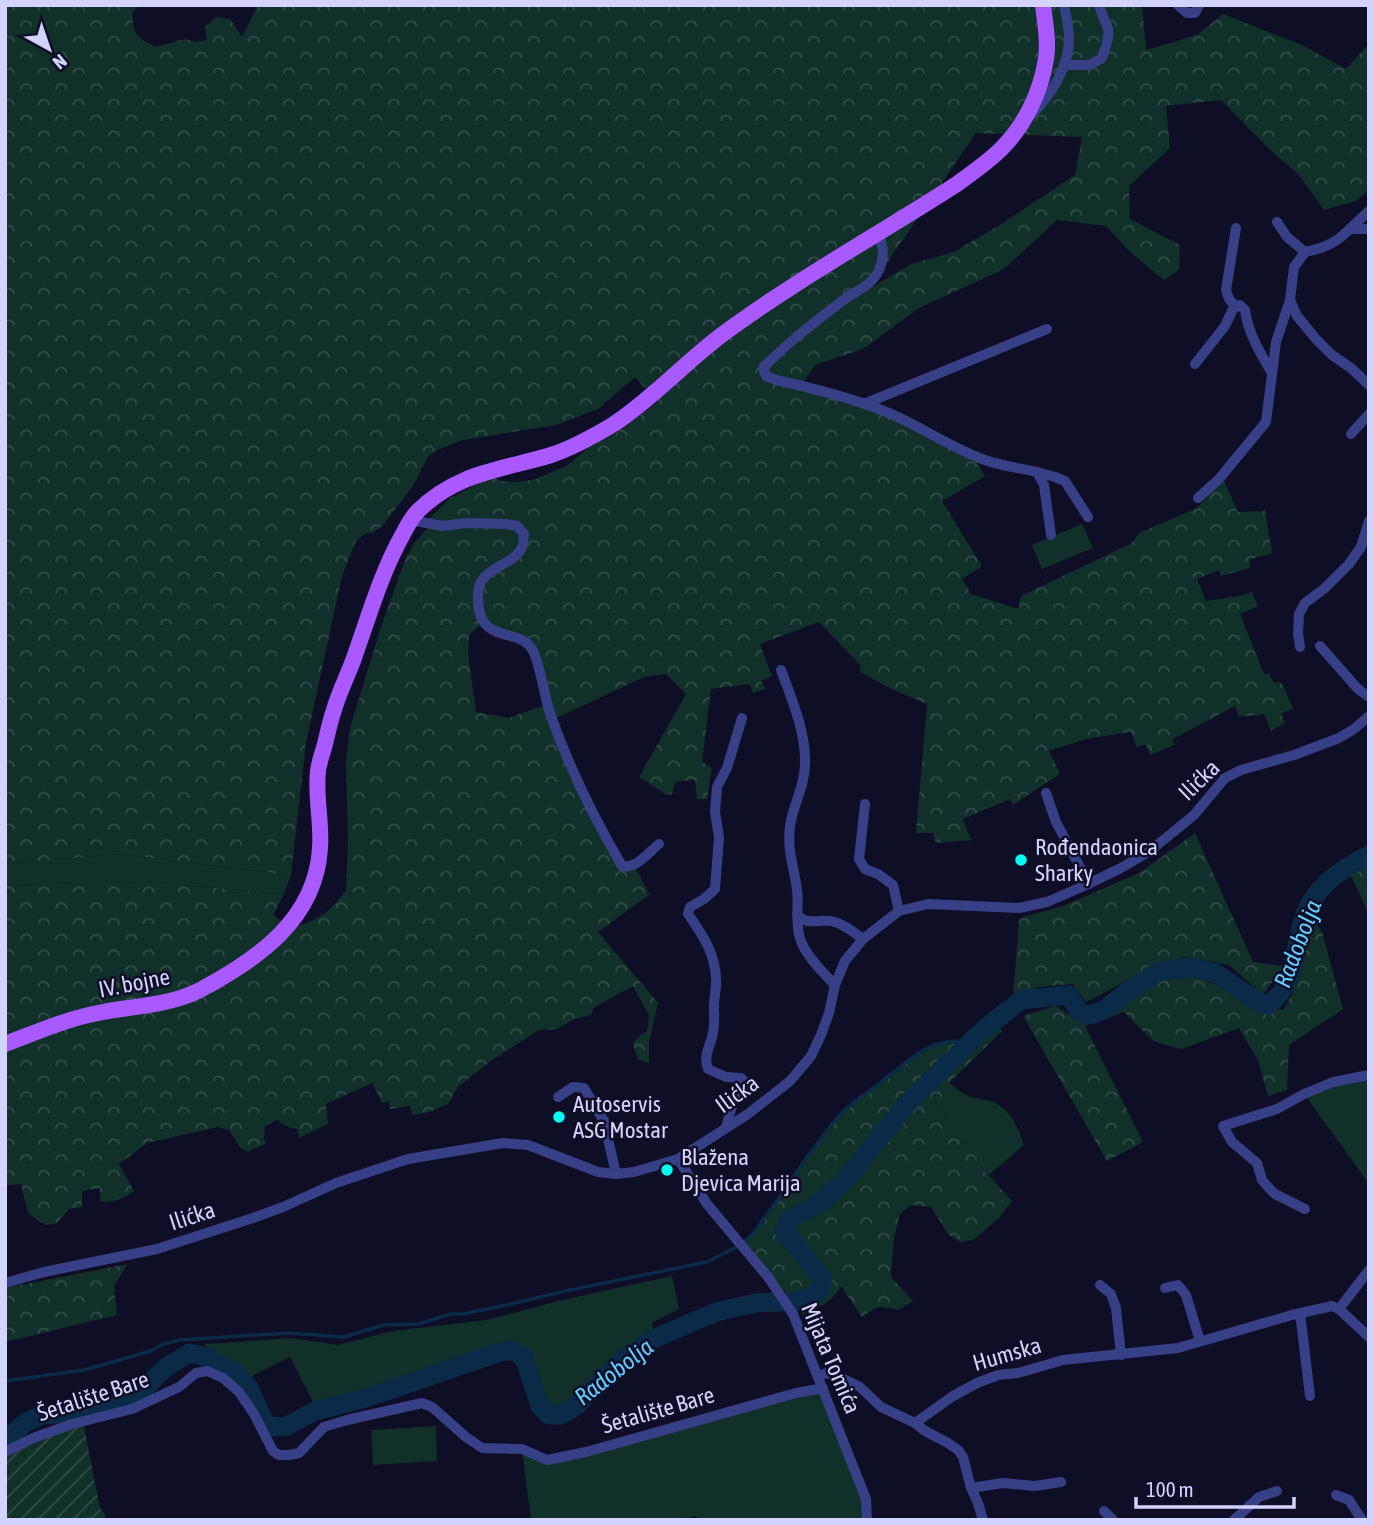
<svg xmlns="http://www.w3.org/2000/svg" width="1374" height="1525" viewBox="0 0 1374 1525" font-family="'Asap Condensed',sans-serif">
<defs>
<pattern id="forest-crowns" width="20" height="18" patternUnits="userSpaceOnUse" patternTransform="scale(1.75)"><rect width="20" height="18" fill="#11302a"/><path d="M2 6a3 3 0 1 1 6 0M12 15a3 3 0 1 1 6 0" fill="none" stroke="#334d4a"/></pattern>
<pattern id="garden-furrows" width="10" height="10" patternUnits="userSpaceOnUse" patternTransform="scale(1.75)"><rect width="10" height="10" fill="#11302a"/><path d="M-1 1l2-2M0 10L10 0M9 11l2-2" fill="none" stroke="#334d4a"/></pattern>
</defs>
<rect width="100%" height="100%" fill="#0e0e26"/>
<g fill="#11302a">
<polygon points="1082,524 1093,548 1042,569 1032,545"/>
<polygon points="120,854 291,875 284,894 146,882 5,885 5,864"/>
<polygon points="1369,1075 1369,1184 1304,1094"/>
<path d="M949 1083C955 1087 961 1093 968 1096 975 1099 983 1099 991 1101 1009 1107 1019 1128 1024 1145L989 1175 981 1167 970 1147 954 1136 941 1106Z"/>
<polygon points="672,1276 679,1309 653,1322 651,1334 623,1354 582,1393 560,1410 551,1410 545,1403 530,1357 518,1347 498,1348 315,1406 290,1357 248,1378 212,1355 204,1344 291,1338 338,1345 392,1331 487,1320 562,1300"/>
<polygon points="823,1388 851,1458 867,1520 698,1520 696,1516 675,1520 531,1520 522,1449 542,1459"/>
<polygon points="436,1426 437,1461 373,1465 371,1430"/>
</g>
<g fill="url(#forest-crowns)" fill-rule="evenodd">
<path d="M5 5H140L132 13C134 35 135 36 155 47L185 39 197 42 207 40 205 27 216 17 230 19 242 37 258 5H1142L1146 50 1197 35 1223 14 1302 45 1346 69 1369 44V190L1356 201 1324 210 1299 175 1267 147 1221 100 1166 106 1170 148 1129 186 1130 219 1180 245 1179 270 1164 280 1130 252 1106 226 1057 220 1004 269 919 308 863 349 815 365 804 381 971 451 985 476 942 501 982 566 962 579 971 594 1019 609 1020 599 1023 595 1132 543 1139 533 1197 508 1223 479 1238 512 1265 511 1272 553 1249 560 1250 568 1221 576 1219 570 1197 579 1206 601 1239 596 1252 592 1258 606 1240 614 1264 674H1269L1274 683 1281 682 1293 708 1281 714 1285 723 1271 731 1264 714 1239 717 1235 706 1173 739 1174 745 1150 755 1146 744 1137 747 1131 732 1086 739 1049 751 1060 774 1013 805 1010 799 963 819 971 840 936 843 933 833H916L927 704 889 688 859 671 861 666 819 622 760 644 772 676 761 681 766 689 753 693 750 684 711 689 702 762 712 768 707 799H697L695 780 675 782 672 794 667 795 639 777 686 694 666 674 644 677 552 720 622 866 635 868C641 876 643 885 650 894L598 932 658 1003 649 1041V1063L638 1060 633 1044 638 1037 647 1031 649 1016 633 986 593 1008 592 1014 588 1016 574 1019 557 1029 539 1030 492 1060 458 1087 448 1104 429 1112 412 1115 410 1106 390 1109 389 1101 382 1103 372 1083 326 1104 328 1124 299 1138 297 1129 290 1128 277 1120 265 1126 264 1139 266 1143 248 1152 241 1149 229 1130 218 1127 147 1143 119 1164 134 1191C124 1198 112 1204 100 1201V1188L82 1191V1207L69 1209 57 1223 47 1225 40 1222 28 1213 21 1184 5 1186V885L146 882 284 894 274 913 275 916 290 928 312 921 326 913 346 891 348 840 346 764 349 735 352 721 381 627 404 563 414 543 427 529 425 523 450 498 491 477 502 481 518 482 533 480 568 465 588 448 623 429 657 402 635 377 598 409 556 425 463 440 437 450 428 457 413 486 383 525 373 533H366L356 541 342 576 306 743 291 875 120 854 5 864ZM976 133 1082 137 1075 175 1003 223 954 252 911 264 869 289ZM484 622 534 654 547 704 509 718 476 712 468 654 469 635Z"/>
<polygon points="1195,833 1253,962 1284,966 1263,995 1229,965 1184,957 1138,975 1086,1002 1073,984 1039,987 1013,997 1019,920 1023,917 1063,906 1139,873"/>
<polygon points="1369,855 1369,914 1346,865"/>
<polygon points="1310,913 1322,932 1343,1009 1289,1045 1287,1090 1268,1096 1258,1060 1239,1028 1181,1049 1153,1041 1124,1012 1085,1026 1143,1142 1107,1161 1023,1016 1055,1006 1073,1017 1090,1020 1120,1006 1161,980 1192,976 1224,987 1256,1008 1283,1010 1293,993"/>
<path d="M993 1022 1002 1031 949 1083 941 1106 954 1136 970 1147 981 1167 1012 1201 998 1219 973 1240 960 1242 949 1235 931 1207 911 1205 900 1214 894 1238 891 1277 913 1301 898 1310C880 1306 878 1305 862 1317L841 1286C832 1302 819 1308 802 1315L799 1301 789 1302 786 1292 775 1287 743 1243C755 1232 764 1219 774 1206 795 1177 813 1146 836 1119 851 1101 873 1090 891 1075 918 1052 933 1038 971 1041Z"/>
<polygon points="128,1264 114,1286 117,1315 5,1342 5,1288"/>
</g>
<polygon fill="url(#garden-furrows)" points="83,1422 100,1508 105,1514 105,1520 5,1520 5,1452"/>
<g fill="none" stroke-linecap="round" stroke-linejoin="round">
<path stroke="#0a2a48" stroke-width="3.5" d="M5 1381 84 1370 151 1351 163 1344 180 1340 289 1333 344 1337 383 1325 418 1324 451 1314H463L515 1303 565 1291 707 1262 740 1245 751 1236C781 1198 805 1156 836 1119 850 1102 870 1092 886 1078 916 1055 930 1038 971 1041"/>
<path stroke="#0a2a48" stroke-width="19" d="M5 1441 26 1422 42 1415 90 1411 125 1401 142 1391 165 1368 189 1353 207 1357 239 1376 248 1386 264 1421 271 1427 287 1426 315 1411 366 1398 503 1351H514L524 1358 540 1406 549 1415H561L576 1406 620 1362 651 1340 716 1312 755 1303 799 1301 814 1295 822 1287V1278L784 1231 789 1220 821 1202 846 1179 908 1103 971 1041 993 1022 1021 1000 1069 995 1080 1013 1090 1015 1104 1010 1123 995 1158 972 1190 967 1216 973 1261 1004 1268 1005C1299 982 1293 949 1304 917 1314 887 1342 868 1369 855"/>
<g stroke="#374086" stroke-width="10">
<polyline points="1178,5 1187,13 1195,13 1199,5"/>
<path d="M1065 65H1089L1101 59C1105 50 1110 38 1108 29 1106 21 1101 14 1099 5"/>
<path d="M1031 115C1051 96 1069 67 1069 38 1069 27 1066 16 1064 5"/>
<path d="M1277 222 1287 237 1305 252C1339 246 1345 232 1369 211"/>
<polyline points="1236,228 1226,290 1229,299 1236,307"/>
<polyline points="1350,229 1369,229"/>
<path d="M879 234C883 247 885 256 879 270 873 285 854 292 842 301 815 322 787 343 763 368L766 376 776 380C812 388 849 397 884 411 919 425 949 447 985 460 1001 466 1020 468 1037 472"/>
<polyline points="1305,252 1294,267 1290,300 1297,316 1316,339 1332,355 1351,368 1369,385"/>
<path d="M1195 364 1225 326 1233 309 1240 305 1245 310C1248 333 1260 353 1272 373"/>
<polyline points="864,404 1047,329"/>
<polyline points="1351,434 1369,414"/>
<polyline points="1198,498 1219,479 1266,422 1276,342 1290,300"/>
<path d="M410 520 443 526 466 523 506 524 517 526 524 534C524 535 523 544 523 545 515 568 479 565 478 594 476 650 522 623 534 653 542 673 544 696 551 716 569 767 594 818 622 866 636 869 648 853 659 844"/>
<polyline points="1051,535 1044,485 1037,472 1055,477 1065,481 1088,517"/>
<polyline points="1320,646 1358,689 1369,697"/>
<polyline points="1300,647 1298,634 1299,614 1305,603 1325,588 1349,564 1361,547 1369,521"/>
<path d="M781 670C792 700 806 732 805 764 805 786 793 805 790 826 787 852 794 866 797 890 799 906 795 923 800 938 804 954 824 974 835 985"/>
<polyline points="1046,793 1056,822 1089,884"/>
<polyline points="865,804 859,859 865,869 878,874 893,885 899,911"/>
<path d="M797 915C808 926 818 919 831 921 843 923 853 932 863 939"/>
<polyline points="558,1097 573,1087 584,1088 604,1121 616,1174"/>
<path d="M726 1128 733 1102 746 1089 745 1082 741 1078 726 1077 708 1069C703 1054 710 1048 713 1033 715 1023 714 1015 714 1006 714 997 717 987 716 978 715 953 702 934 688 914L690 907 704 899 715 889 719 837 715 812 717 787 727 768 742 718"/>
<polyline points="678,1159 707,1204 768,1277 793,1314 866,1499 867,1520"/>
<polyline points="1305,1209 1275,1194 1269,1188 1262,1180 1257,1163 1232,1142 1223,1126 1277,1109 1304,1094 1333,1082 1369,1075"/>
<polyline points="5,1283 44,1272 157,1249 253,1218 283,1207 336,1183 408,1159 503,1143 528,1145 598,1172 616,1174 634,1172 678,1159 748,1114 790,1081 801,1068 811,1056 821,1035 829,1013 835,985 845,961 863,939 899,911 928,904 1019,908 1047,902 1084,886 1121,868 1150,851 1194,815 1225,778 1241,770 1294,755 1339,738 1354,729 1369,716"/>
<polyline points="1100,1285 1111,1294 1116,1308 1121,1355"/>
<polyline points="1165,1288 1178,1285 1186,1295 1200,1341"/>
<polyline points="1339,1309 1369,1270"/>
<polyline points="1300,1313 1310,1396"/>
<polyline points="819,1376 826,1373 835,1375 860,1387 881,1407 915,1423 925,1431 948,1443 958,1450 963,1457 971,1488 978,1503 983,1520"/>
<polyline points="915,1423 953,1396 977,1383 998,1375 1018,1373 1063,1360 1178,1348 1292,1315 1332,1306 1339,1309 1369,1337"/>
<polyline points="5,1452 33,1438 72,1424 132,1409 179,1387 196,1373 207,1371 223,1378 239,1392 254,1414 273,1451 279,1455 289,1455 299,1453 324,1427 347,1420 422,1403 432,1407 466,1437 482,1448 522,1449 547,1460 586,1452 796,1393 823,1388"/>
<polyline points="971,1488 1003,1483 1035,1486 1061,1482"/>
<polyline points="1336,1495 1349,1500 1362,1520"/>
<polyline points="1104,1511 1113,1520"/>
<polyline points="1234,1520 1259,1497 1277,1491"/>
</g>
<path stroke="#a859ff" stroke-width="16" d="M5 1044C35 1033 66 1019 98 1013 131 1006 169 1006 200 990 258 959 316 919 320 848 322 822 315 796 318 771 319 762 323 752 325 744 328 732 330 721 334 710 339 692 348 675 354 658 369 616 381 573 403 534 407 526 411 518 418 511 457 472 502 470 551 455 573 448 594 436 614 424 655 397 688 359 727 331 801 277 881 233 957 184 973 172 990 161 1004 146 1026 123 1041 91 1046 59 1049 42 1045 23 1043 5"/>
</g>
<g fill="#00fdf0" stroke="#0e0e26" stroke-width="2.5">
<circle cx="1021" cy="860" r="7"/>
<circle cx="559" cy="1117" r="7"/>
<circle cx="667" cy="1170" r="7"/>
</g>
<g text-anchor="middle" stroke-width="5" stroke-linejoin="round" paint-order="stroke">
<g font-size="23" fill="#d2d4ff" stroke="#0e0e26">
<text transform="translate(1199 780) rotate(-44)" y="8">Ilićka</text>
<text transform="translate(134 983) rotate(-11)" y="8">IV. bojne</text>
<text transform="translate(737 1094) rotate(-36)" y="8">Ilićka</text>
<text transform="translate(192 1216) rotate(-18)" y="8">Ilićka</text>
<text transform="translate(1007 1354) rotate(-16)" y="8">Humska</text>
<text transform="translate(831 1358) rotate(67)" y="8">Mijata Tomića</text>
<text transform="translate(93 1396) rotate(-18)" y="8">Šetalište Bare</text>
<text transform="translate(658 1410) rotate(-16)" y="8">Šetalište Bare</text>
</g>
<g font-size="23" fill="#d2d4ff" stroke="#0e0e26" text-anchor="start">
<text x="1035" y="855">Rođendaonica<tspan x="1035" dy="26">Sharky</tspan></text>
<text x="573" y="1112">Autoservis<tspan x="573" dy="26">ASG Mostar</tspan></text>
<text x="681" y="1165">Blažena<tspan x="681" dy="26">Djevica Marija</tspan></text>
</g>
<g font-size="24" font-style="italic" fill="#60ceff" stroke="#0e0e26">
<text transform="translate(1298 944) rotate(-69)" y="8">Radobolja</text>
<text transform="translate(614 1372) rotate(-38)" y="8">Radobolja</text>
</g>
</g>
<rect width="1374" height="1525" fill="none" stroke="#d2d4ff" stroke-width="14"/>
<g transform="translate(49 49) rotate(140)" stroke="#0e0e26" stroke-width="5" paint-order="stroke">
<path d="M0-5L12 26L0 18L-12 26Z" fill="#d2d4ff"/>
<text y="-10" font-size="19" font-weight="bold" text-anchor="middle" fill="#d2d4ff">N</text>
</g>
<path d="M1136 1497v10h158v-10" fill="none" stroke="#d2d4ff" stroke-width="3.5"/>
<text x="1146" y="1497" font-size="21" fill="#d2d4ff" stroke="#0e0e26" stroke-width="5" paint-order="stroke">100 m</text>
</svg>
